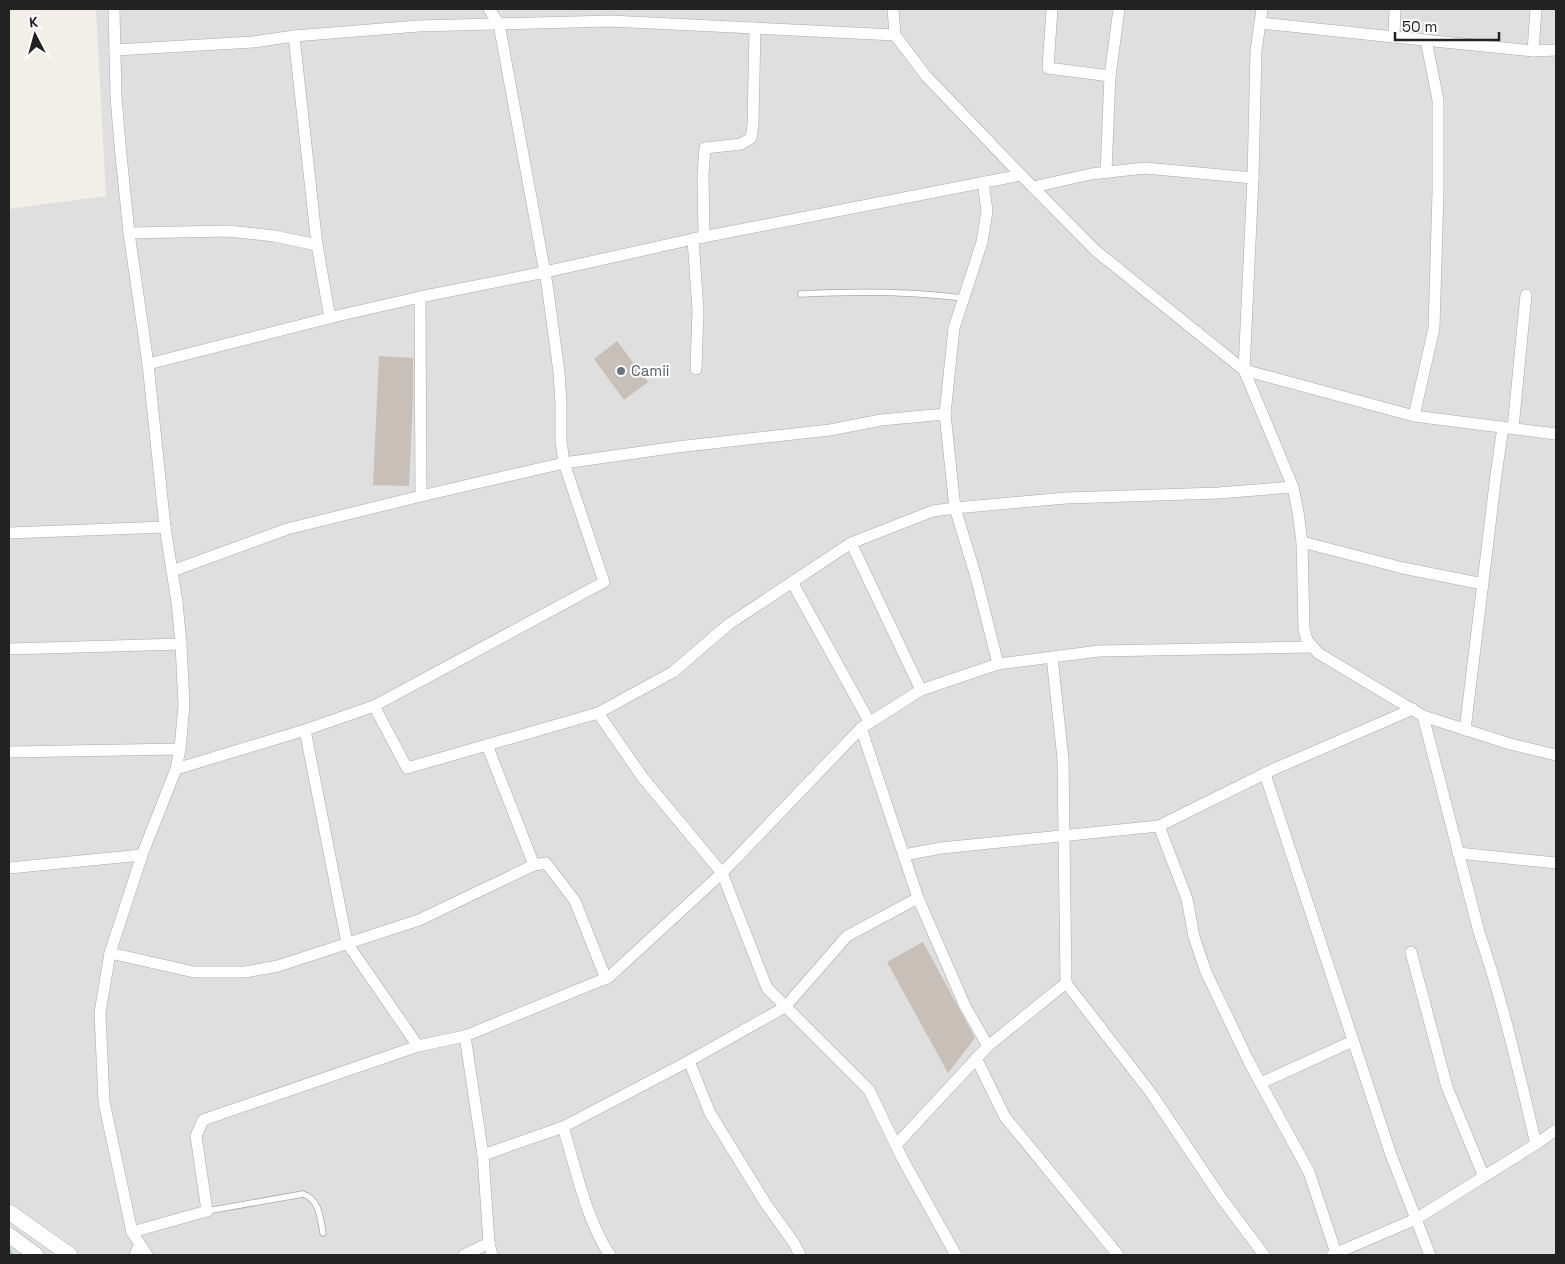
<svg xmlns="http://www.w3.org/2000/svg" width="1565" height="1264" viewBox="0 0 1565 1264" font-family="'Space Grotesk',sans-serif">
<rect width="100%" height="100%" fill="#f2efe9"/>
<polygon fill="#e0dfdf" points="96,9 1556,9 1556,1255 9,1255 9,209 106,196"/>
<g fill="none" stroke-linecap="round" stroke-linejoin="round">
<polyline stroke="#aad3df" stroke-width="4.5" points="9,1250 11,1255"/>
</g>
<g fill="#c7bfb8">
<polygon points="617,341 648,382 624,400 594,359"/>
<polygon points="379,356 413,358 413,399 409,486 373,485"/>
<polygon points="923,942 975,1038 948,1073 887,962"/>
</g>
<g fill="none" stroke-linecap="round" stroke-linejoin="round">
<defs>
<g id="service">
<path d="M801 294C856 291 909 291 963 298"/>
<path d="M207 1211 303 1194C320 1200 320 1218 323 1233"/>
</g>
<g id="minor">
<polyline points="114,9 116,97 120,145 129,233 148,364 165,527 177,602 181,644 184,705 180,749 176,769 142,855 110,953 100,1013 104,1102 132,1232 147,1255"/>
<polyline points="489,9 499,24 547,284 559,372 561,404 561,441 564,463 677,447 830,430 881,420 945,414 955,508 933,511 851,543 729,624 673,672 598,713"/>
<polyline points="893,9 895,35 926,76 1021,175 1096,251 1244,370 1414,416 1556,434"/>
<polyline points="1052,9 1048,68 1110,76"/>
<polyline points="1260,23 1394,37 1395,9"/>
<polyline points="1394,37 1533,51 1556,50"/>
<polyline points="115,50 253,42 294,36 419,26 610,21 895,35"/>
<polyline points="1533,51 1536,9"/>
<polyline points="1106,172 1110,76 1119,9"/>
<polyline points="1253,178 1256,51 1262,9"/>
<polyline points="1033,187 1091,174 1145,168 1253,178 1244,370 1293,487 1298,512 1302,542 1304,629 1307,640 1318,653 1423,716 1510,744 1556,755"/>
<polyline points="129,233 228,231 274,236 317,245 294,36"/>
<polyline points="704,237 703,175 705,148 741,144 751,138 753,125 755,28"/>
<polyline points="693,239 698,311 696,369"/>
<polyline points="317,245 330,318"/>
<polyline points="148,364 337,316 420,297 545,272 693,239 1021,175"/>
<polyline points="945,414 954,328 982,242 987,211 983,182"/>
<polyline points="1414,416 1434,328 1438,192 1438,100 1426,40"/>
<polyline points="1513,428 1526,295"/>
<polyline points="9,533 165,527"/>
<polyline points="1302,542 1403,568 1483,584"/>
<polyline points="851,543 921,690"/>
<polyline points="172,571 287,529 421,496 420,297"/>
<polyline points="792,582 870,723"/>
<polyline points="9,649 181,644"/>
<polyline points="1052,657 1063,759 1066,983"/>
<polyline points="998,664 976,577 955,508 1066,498 1218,493 1293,487"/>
<path d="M1423 716 1479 932C1503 1002 1519 1073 1536 1144"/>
<polyline points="861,728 921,690 998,664 1099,651 1312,647"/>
<polyline points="305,730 347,943 418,1046 465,1036 609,977 722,873 643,778 598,713 407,768 374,706"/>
<polyline points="1465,730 1496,475 1503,427"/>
<polyline points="9,752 180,749"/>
<polyline points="176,769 305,730 374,706 604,582 564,463 421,496"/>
<polyline points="1265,774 1391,1155 1430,1255"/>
<polyline points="1159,826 1187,899 1194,937 1206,972 1249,1062 1309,1172 1336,1253"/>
<polyline points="1458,853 1556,863"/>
<polyline points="904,855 941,848 1159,826 1272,770 1413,709"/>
<polyline points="534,865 546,863 575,901 606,979"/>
<polyline points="9,868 142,855"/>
<polyline points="1411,952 1447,1087 1484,1177"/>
<polyline points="110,953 194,972 245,972 278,966 419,920 534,865 487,745"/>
<polyline points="465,1036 483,1155 489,1243 492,1255"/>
<polyline points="988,1046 1066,983 1151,1093 1222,1199 1264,1255"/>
<polyline points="976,1058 1005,1117 1118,1255"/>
<polyline points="689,1061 785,1007 847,936 918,898 861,728 722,873 767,988 869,1090 903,1160 956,1255"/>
<polyline points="1261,1083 1353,1041"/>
<polyline points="896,1145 988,1046 965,1006 918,898"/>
<polyline points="483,1155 563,1127"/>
<polyline points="132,1232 207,1211 196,1136 203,1120 418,1046"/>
<polyline points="135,1255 140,1244"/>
<polyline points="464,1255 489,1243"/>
<path d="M610 1255C587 1223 575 1165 563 1127L689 1061 710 1113 766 1204 794 1243 800 1255"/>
<polyline points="1332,1255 1416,1219 1536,1144 1556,1130"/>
</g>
<g id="tertiary">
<polyline points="9,1212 70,1255"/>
<polyline points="9,1235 36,1255"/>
</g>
</defs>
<use href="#service" stroke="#a9a9a9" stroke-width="7"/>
<use href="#minor" stroke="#a9a9a9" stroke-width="12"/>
<use href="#tertiary" stroke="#a9a9a9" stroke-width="16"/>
<use href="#service" stroke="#fff" stroke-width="5.5"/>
<use href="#minor" stroke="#fff" stroke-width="11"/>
<use href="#tertiary" stroke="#fff" stroke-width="15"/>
</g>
<circle fill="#6b7280" stroke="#fff" stroke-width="2" cx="621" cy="371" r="5"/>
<g text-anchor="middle" stroke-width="4" stroke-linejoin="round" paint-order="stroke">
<g font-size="15" fill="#5b616d" stroke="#fff" text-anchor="start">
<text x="631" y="376">Camii</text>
</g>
</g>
<rect width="1565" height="1264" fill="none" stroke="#222222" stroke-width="20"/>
<g transform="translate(35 35) rotate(354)" stroke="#ffffff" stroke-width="4" paint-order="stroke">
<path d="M0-4L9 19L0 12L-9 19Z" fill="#222222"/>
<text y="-8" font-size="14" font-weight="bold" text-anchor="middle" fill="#222222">K</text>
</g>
<path d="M1395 32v8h104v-8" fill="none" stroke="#222222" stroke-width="2.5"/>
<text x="1402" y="32" font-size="15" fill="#222222" stroke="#ffffff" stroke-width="4" paint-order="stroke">50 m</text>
</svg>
